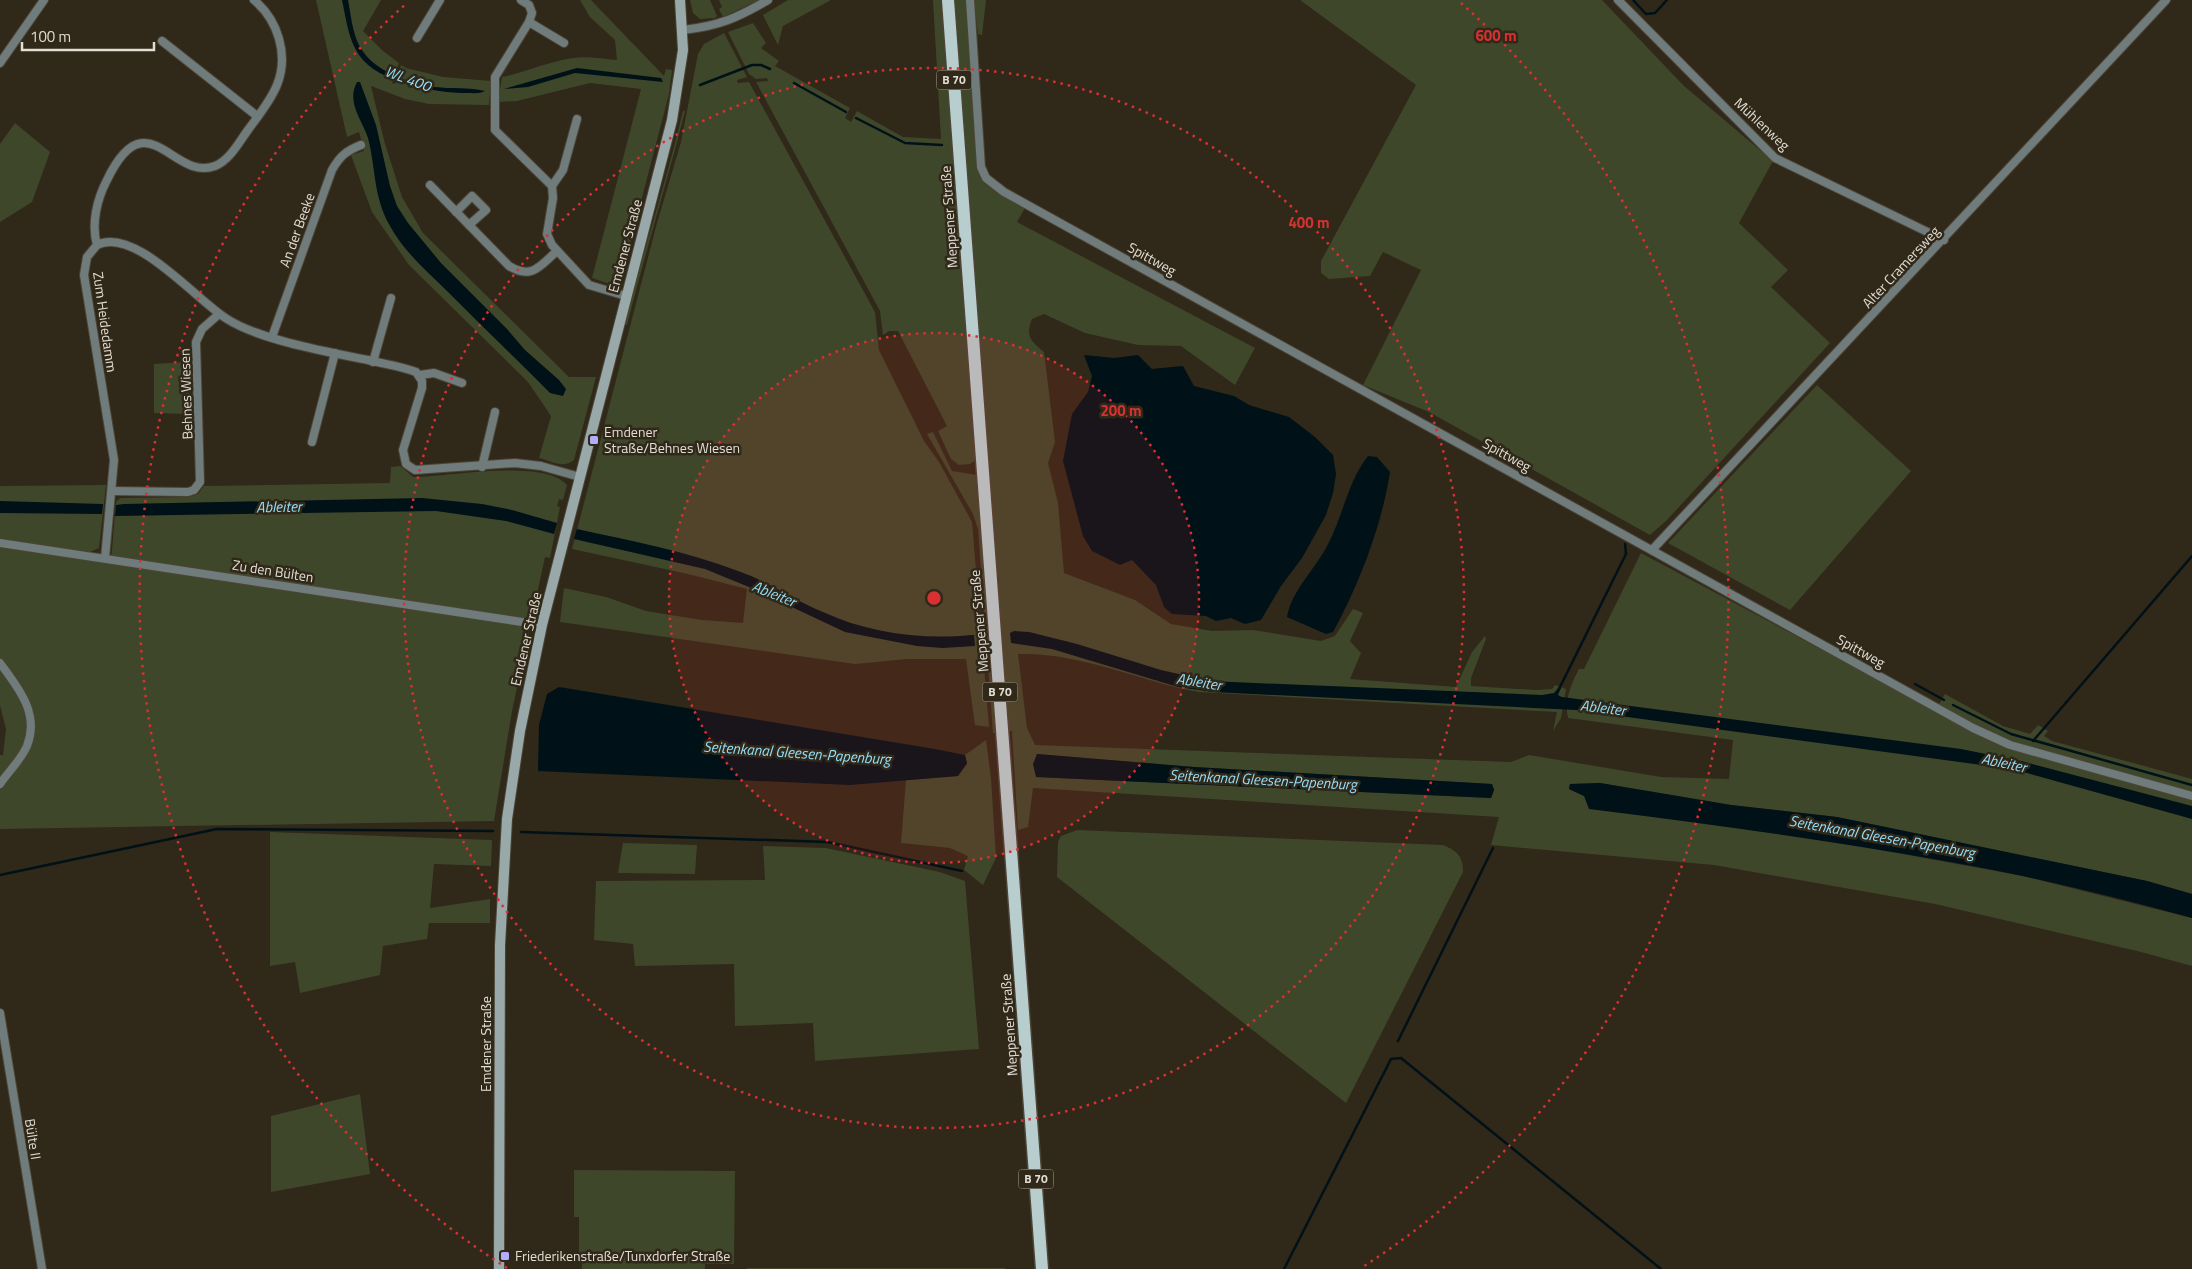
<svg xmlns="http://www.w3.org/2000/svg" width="2192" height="1269" viewBox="0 0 2192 1269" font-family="'Titillium Web',sans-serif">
<rect width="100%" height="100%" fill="#302819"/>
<g fill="#3f472a" fill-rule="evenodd">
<path d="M316 0H381L363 31 383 51 399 63 392 83 395 84 401 65 406 68 443 77 491 81 489 105 429 104 405 99 371 86 385 144 402 197 423 233 569 377H596L574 460C563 469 551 461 539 458L551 416 528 382 409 265 372 212 351 155 364 151 359 132 347 137Z"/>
<path d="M580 0H591L664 76 666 69 672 70 669 94 620 282 613 285 592 278 641 89 590 83 517 101 498 102 502 77C527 72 549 61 574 58 587 56 603 59 617 60L615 40 590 17Z"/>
<polygon points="690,0 710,0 717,16 715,18 700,19 693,13"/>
<polygon points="719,0 759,0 723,17 719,9 722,7"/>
<polygon points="788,0 831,0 783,26 778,45 763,15"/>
<polygon points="933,0 942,0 976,460 970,464 959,465 951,459 938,431 947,426 898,331 889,331 883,335 880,311 756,82 768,81 767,78 756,79 749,74 728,32 753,23 766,43 761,48 779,61 775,66 850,108 845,118 851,122 857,111 903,137 941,139"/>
<path d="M955 0H967L977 168C989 190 1004 196 1025 208L1017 222 1255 348 1235 385 1181 346 1138 345 1085 333 1044 314 1032 319C1025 336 1031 341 1044 352L1055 442 1048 463 1058 503 1064 573 1135 600 1171 624 1212 631 1253 630 1321 641 1335 636 1353 609 1363 613 1350 641 1361 653 1350 679 1456 687 1472 652 1485 636 1486 639 1471 678V686L1536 690 1552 689 1555 685 1566 689 1561 718 1553 731 1557 712 1199 692C1139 681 1080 652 1018 654L1027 728 1035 745 1511 762 1529 755 1661 777 1729 779 1733 740 1568 718C1564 701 1571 684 1579 669H1584L1641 553 1989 739 2016 751 2192 799V894L2147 881 1837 817 1731 805 1600 783 1570 784 1569 789 1584 796 2023 876 2192 918V966L2141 952 1935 904 1714 865 1491 845 1499 817 1033 788 1028 827 1018 830 1012 731H1007L998 613 999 584 994 549ZM1037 754 1194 767 1492 784 1494 790 1491 798 1037 777Z"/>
<polygon points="974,0 986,0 982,35 978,34"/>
<polygon points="1300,0 1602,0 1684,86 1773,161 1739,223 1788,270 1771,287 1830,343 1667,520 1650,535 1429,412 1363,385 1421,270 1383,252 1370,276 1329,279 1321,273 1321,261 1416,85"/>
<polygon points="724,33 747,77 737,80 738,83 749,82 875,312 879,350 924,441 939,462 972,522 989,727 975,725 966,659 907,659 855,664 560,622 564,588 606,597 646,611 702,620 743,623 747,589 688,574 572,549 657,223 681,142 698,54 704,44"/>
<path d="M683 111H685C667 183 645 253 627 325L624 324C643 252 666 183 683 111Z"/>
<polygon points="15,123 50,152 32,202 0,222 0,144"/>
<polygon points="188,362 190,414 154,413 154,364"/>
<polygon points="1817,385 1911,471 1790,610 1668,543"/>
<polygon points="933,432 952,471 977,475 995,733 993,733 978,529 973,514 927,434"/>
<path d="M400 466 413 477C448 477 544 458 567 485L563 500 559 499 557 506 560 507 550 558 545 557 512 711 494 821 0 829V755H3L6 729 0 705V545L111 562 116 502 120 498 189 497 198 494 204 486 390 483 391 467Z"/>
<polygon points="106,485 99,548 90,552 84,552 0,538 0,486"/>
<polygon points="1945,694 2003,726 2030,734 2038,725 2048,731 2044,736 2052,741 2192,779 2192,793 2023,746 1993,734 1938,706"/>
<polygon points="986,740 991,778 996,858 983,885 964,870 968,856 950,848 901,843 906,780 958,776 967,764 965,755"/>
<path d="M1077 830 1443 845C1457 851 1463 856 1463 872L1346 1103 1057 877 1058 842 1061 836Z"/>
<polygon points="270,832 492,840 491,866 434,864 430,908 490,899 490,923 429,923 427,939 383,946 380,975 300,993 295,962 270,966"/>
<polygon points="623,843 697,845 695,874 618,873"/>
<polygon points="763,846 826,848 940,872 965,881 979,1049 815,1061 813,1023 735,1026 734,964 635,966 633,944 594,940 596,881 765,880"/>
<polygon points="360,1094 370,1174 271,1192 271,1116"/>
<polygon points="574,1170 735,1171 734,1264 705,1264 705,1269 582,1269 582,1263 579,1263 579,1217 574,1217"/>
<rect x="747" y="1268" width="258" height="1"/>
</g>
<g fill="#011118">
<path d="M342 0H348C351 15 352 31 359 45 371 70 409 84 435 87 451 89 469 87 485 91 480 94 473 93 467 93 435 93 378 83 359 55 348 39 346 18 342 0Z"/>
<polygon points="577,68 661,78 663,82 575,73 528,87 504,89"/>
<path d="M357 82H360L376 125 390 186 397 206 408 223 441 263 507 329 525 350 559 380 566 389 563 396 550 393C516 359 481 325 447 291 427 271 404 252 390 226 373 196 376 169 368 138 362 120 346 102 357 82Z"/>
<polygon points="1084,355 1114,358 1138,355 1152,369 1183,366 1194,386 1234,396 1249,405 1289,417 1315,437 1333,455 1336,474 1333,493 1326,515 1302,558 1281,586 1261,620 1245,624 1231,618 1216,621 1206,616 1172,614 1164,607 1156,585 1132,560 1120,565 1092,551 1083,536 1063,461 1072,414 1088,392 1092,376"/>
<path d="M1368 456 1377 457 1390 472C1382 525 1359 585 1333 632L1326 634 1287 617C1292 589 1316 569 1328 544 1343 516 1348 481 1368 456Z"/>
<polygon points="422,498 482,504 512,510 557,523 554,534 506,521 436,511 115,516 116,505 124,504"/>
<polygon points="0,501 103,504 102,514 0,513"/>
<path d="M577 529C631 541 686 551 738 571 767 581 794 600 823 612 868 633 922 640 971 635H974L975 646 942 648 917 646 845 632 749 587 705 569 574 539Z"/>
<polygon points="1014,631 1029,632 1077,644 1161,670 1209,681 1542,695 1554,693 1559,687 1561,688 1558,695 1562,697 1961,749 2021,761 2192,806 2192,819 2027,773 1989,766 1576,710 1213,692 1178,687 1052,649 1011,643 1010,633"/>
<polygon points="559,687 935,749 965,755 967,763 958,776 850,785 538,771 539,725 547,694"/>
<polygon points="1037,754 1194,767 1492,784 1494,790 1491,798 1036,777 1033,764"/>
<path d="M1600 783 1731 805 1837 817 2147 881 2192 894V918C2111 896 2028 875 1945 861 1827 840 1708 824 1589 809L1584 796 1569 789 1570 784Z"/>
</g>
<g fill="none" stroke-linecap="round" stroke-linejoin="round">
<g stroke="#011118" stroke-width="2.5">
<polyline points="1633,0 1646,14 1655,13 1667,0"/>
<polyline points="794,83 846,112"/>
<polyline points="700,85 752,65 761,65 770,69"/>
<polyline points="856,118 905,143 942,145"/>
<polyline points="1915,684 1944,700"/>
<polyline points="1559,689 1626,554 1625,544"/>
<polyline points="1953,705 2011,734 2192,785"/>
<polyline points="2033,741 2192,556"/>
<polyline points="521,832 828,842 962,871"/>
<polyline points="0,875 217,829 493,831"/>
<polyline points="1398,1041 1493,848"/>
<polyline points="1284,1269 1391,1059 1401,1058 1661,1269"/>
</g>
<defs>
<g id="street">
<polyline points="521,0 529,5 532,13 529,22 495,77 495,130 552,186 553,198 547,234 552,245 589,285 626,296"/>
<polyline points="970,0 981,167 986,178 1004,192 1973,728 2010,745 2192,796"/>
<polyline points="1618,0 1775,158 1944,240"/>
<polyline points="529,22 564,43"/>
<path d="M683 30C719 26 737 18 768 0"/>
<polyline points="417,38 440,0"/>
<polyline points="162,41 257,116"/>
<polyline points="0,63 44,0"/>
<path d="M430 185 509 266C532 280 540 266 557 251"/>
<polyline points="552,186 563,170 577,119"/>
<polyline points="456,212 472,196 486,210 469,225"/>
<path d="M97 245C135 226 197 301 227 319 260 340 328 352 368 360 384 364 401 366 416 372L422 381V388L403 450 406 464 415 470 515 463 541 466 580 477"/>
<path d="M272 337 332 170C340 156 346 151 361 145"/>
<polyline points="373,362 391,298"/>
<polyline points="420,375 434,373 462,383"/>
<polyline points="312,442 335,353"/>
<polyline points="482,467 495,412"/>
<polyline points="112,491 188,492 194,490 200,482 196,342 202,329 219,314"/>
<polyline points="0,543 542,625"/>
<polyline points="1652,550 2166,0"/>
<path d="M105 558 114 460 84 275 87 257 97 245C91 224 97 199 107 180 147 97 173 182 215 166 230 160 239 142 248 130 258 116 270 102 277 85 289 55 278 20 254 0"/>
<path d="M0 663C18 688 40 713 27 746 21 760 8 772 0 784"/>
<polyline points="0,1013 42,1269"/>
</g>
<polyline id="secondary" points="499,1269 500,945 507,819 520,731 542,625 672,120 683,50 680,0"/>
<polyline id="primary" points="948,0 1042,1269"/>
</defs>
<use href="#street" stroke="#4c4537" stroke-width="10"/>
<use href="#secondary" stroke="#4c4537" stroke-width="12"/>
<use href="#primary" stroke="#4c4537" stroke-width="15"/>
<use href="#street" stroke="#707b7b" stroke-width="8"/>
<use href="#secondary" stroke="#99a9aa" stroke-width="10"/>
<use href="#primary" stroke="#b8cdce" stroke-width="12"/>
</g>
<circle cx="934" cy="598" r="265" fill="#d73131" fill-opacity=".12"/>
<g fill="none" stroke="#d73131" stroke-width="2.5" stroke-dasharray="2.5 5">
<circle cx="934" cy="598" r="265"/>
<circle cx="934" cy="598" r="530"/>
<path d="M507 1268A795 795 0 0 1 407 3M1461 3A795 795 0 0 1 1361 1268"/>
</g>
<g fill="#b1adfa" stroke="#302819" stroke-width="2">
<rect x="589" y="435" width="10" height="10" rx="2.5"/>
<rect x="500" y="1251" width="10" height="10" rx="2.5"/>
</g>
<g text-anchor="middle" stroke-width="5" stroke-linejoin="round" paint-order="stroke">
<g fill="#302819" stroke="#ada79b" stroke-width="1">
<rect x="936.5" y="70.5" width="35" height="19" rx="4"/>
<rect x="982.5" y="682.5" width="35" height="19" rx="4"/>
<rect x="1018.5" y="1169.5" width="35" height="19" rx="4"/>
</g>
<g font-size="12" font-weight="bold" fill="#e2ddd3">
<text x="954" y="84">B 70</text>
<text x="1000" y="696">B 70</text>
<text x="1036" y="1183">B 70</text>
</g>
<g font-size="14" fill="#e2ddd3" stroke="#302819">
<text transform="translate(1762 124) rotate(43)" y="5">Mühlenweg</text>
<text transform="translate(949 217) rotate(-94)" y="5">Meppener Straße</text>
<text transform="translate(297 230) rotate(-70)" y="5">An der Beeke</text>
<text transform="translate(625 246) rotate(-75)" y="5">Emdener Straße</text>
<text transform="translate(1152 259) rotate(29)" y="5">Spittweg</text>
<text transform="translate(1901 267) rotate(-47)" y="5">Alter Cramersweg</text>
<text transform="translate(105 322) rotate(82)" y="5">Zum Heidedamm</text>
<text transform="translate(186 394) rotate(-92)" y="5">Behnes Wiesen</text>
<text transform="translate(1507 455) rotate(29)" y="5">Spittweg</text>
<text transform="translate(273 571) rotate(9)" y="5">Zu den Bülten</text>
<text transform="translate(979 621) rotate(-95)" y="5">Meppener Straße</text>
<text transform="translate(526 639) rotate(-77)" y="5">Emdener Straße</text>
<text transform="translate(1861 651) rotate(29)" y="5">Spittweg</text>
<text transform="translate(1009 1025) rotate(-94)" y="5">Meppener Straße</text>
<text transform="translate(486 1044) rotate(-90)" y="5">Emdener Straße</text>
<text transform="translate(33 1139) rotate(81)" y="5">Bülte II</text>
</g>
<g font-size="14" fill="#e2ddd3" stroke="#302819" text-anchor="start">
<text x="604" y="437">Emdener<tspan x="604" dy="16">Straße/Behnes Wiesen</tspan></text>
<text x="515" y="1261">Friederikenstraße/Tunxdorfer Straße</text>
</g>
<g font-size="15" font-style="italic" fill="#94defb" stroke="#302819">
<text transform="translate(408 79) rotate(20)" y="5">WL 400</text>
<text transform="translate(279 507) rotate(-1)" y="5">Ableiter</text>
<text transform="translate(774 594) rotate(22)" y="5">Ableiter</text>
<text transform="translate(1199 682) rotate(9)" y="5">Ableiter</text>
<text transform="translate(1603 708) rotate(7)" y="5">Ableiter</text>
<text transform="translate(797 753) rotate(4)" y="5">Seitenkanal Gleesen-Papenburg</text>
<text transform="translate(2004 763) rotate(12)" y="5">Ableiter</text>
<text transform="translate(1263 780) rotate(3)" y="5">Seitenkanal Gleesen-Papenburg</text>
<text transform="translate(1882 837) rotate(10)" y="5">Seitenkanal Gleesen-Papenburg</text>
</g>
</g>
<circle cx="934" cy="598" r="8" fill="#d73131" stroke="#302819" stroke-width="2.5"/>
<g font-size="15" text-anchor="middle" font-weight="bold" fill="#d73131" stroke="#302819" stroke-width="5" stroke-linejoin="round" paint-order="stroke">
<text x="1496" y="41">600 m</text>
<text x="1309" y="228">400 m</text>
<text x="1121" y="416">200 m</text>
</g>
<path d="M22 42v8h132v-8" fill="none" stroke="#e2ddd3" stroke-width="2.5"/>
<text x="30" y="42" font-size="15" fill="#e2ddd3" stroke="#302819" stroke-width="4" paint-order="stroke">100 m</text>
</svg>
